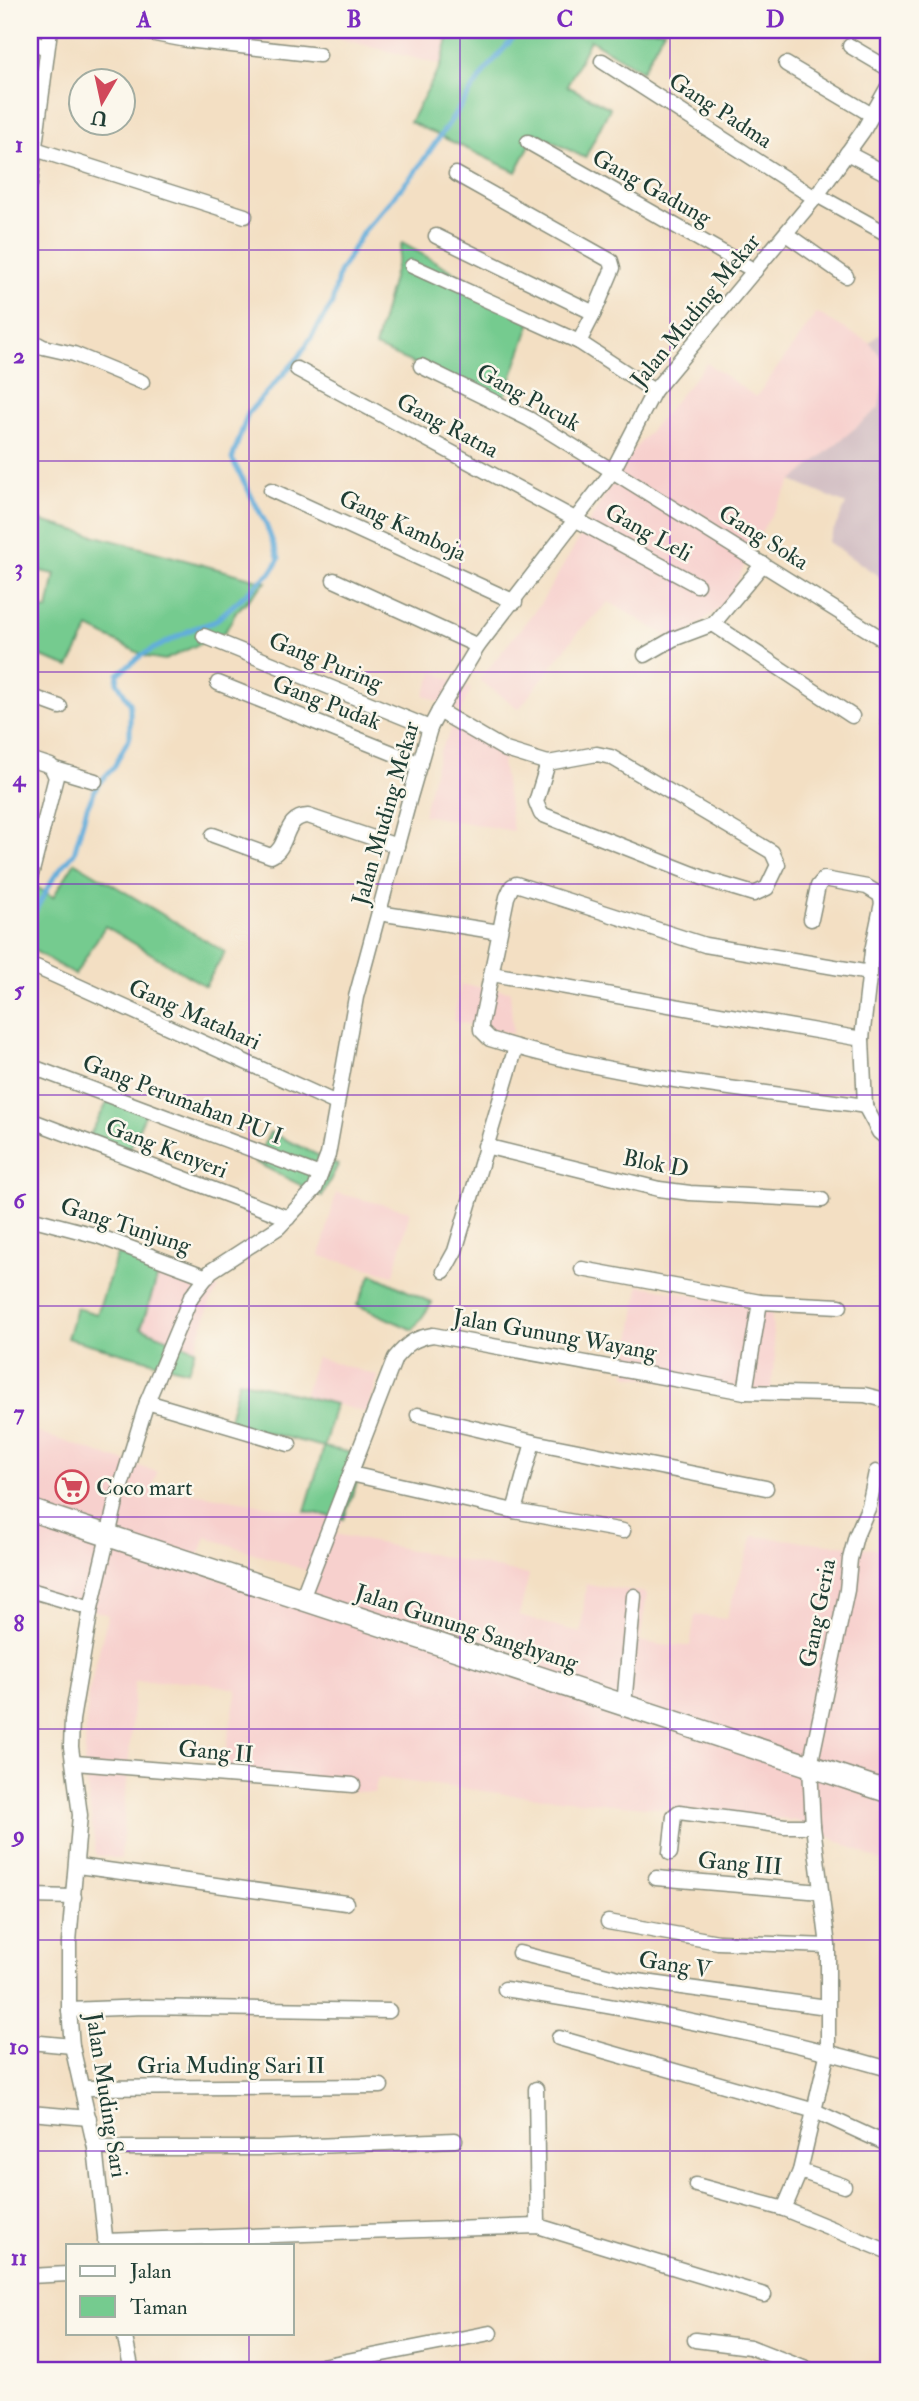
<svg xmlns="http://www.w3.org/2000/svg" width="919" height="2401" viewBox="0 0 919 2401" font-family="'IM FELL Double Pica',serif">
<rect width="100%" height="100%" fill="#fbf7ec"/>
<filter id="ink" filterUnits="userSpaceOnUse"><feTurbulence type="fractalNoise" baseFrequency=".0143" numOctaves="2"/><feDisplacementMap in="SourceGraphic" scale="14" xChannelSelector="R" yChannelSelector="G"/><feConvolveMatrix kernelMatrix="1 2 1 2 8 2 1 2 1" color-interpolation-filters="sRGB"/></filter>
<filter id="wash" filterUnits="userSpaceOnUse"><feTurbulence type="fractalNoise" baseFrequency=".00686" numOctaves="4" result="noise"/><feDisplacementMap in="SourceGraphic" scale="28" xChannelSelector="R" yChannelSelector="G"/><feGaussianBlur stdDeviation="1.57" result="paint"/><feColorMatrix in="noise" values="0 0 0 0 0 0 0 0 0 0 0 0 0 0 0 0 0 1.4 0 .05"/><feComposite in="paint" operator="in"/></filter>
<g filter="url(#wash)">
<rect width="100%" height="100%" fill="#f3dfc3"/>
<g fill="#f7d0cd" fill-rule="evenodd">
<polygon points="307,30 415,30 449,39 441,65"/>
<polygon points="817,313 870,343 886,363 879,408 792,481 752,547 730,599 677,642 609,602 579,631 519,709 479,680 541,603 627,458 707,363 756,397"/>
<polygon points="434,672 471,689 460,712 424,695"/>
<polygon points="454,726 508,749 502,763 513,831 423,815 440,750"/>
<polygon points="461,985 510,991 513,1034 453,1021"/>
<polygon points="336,1193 410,1211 394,1275 320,1256"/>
<polygon points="160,1269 219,1288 211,1301 195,1349 140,1328"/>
<polygon points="639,1285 771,1311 775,1356 770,1399 626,1375"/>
<polygon points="316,1357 378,1376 368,1413 304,1396"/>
<path d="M30 1430 157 1472 153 1486 344 1519 335 1534 529 1575 519 1616 581 1633 586 1584 641 1592 647 1594 640 1641 661 1645 690 1646 695 1615 726 1619 753 1536 878 1549 889 1508V1865L796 1821 514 1795 378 1778 374 1793 221 1778 237 1689 194 1681H135L121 1859 96 1855 84 1763 88 1695 108 1615 30 1589ZM206 1537 311 1572 303 1594 199 1556Z"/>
</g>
<polygon fill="#d2bec3" points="889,324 889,583 828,542 846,504 792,481 879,408 886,363 870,343"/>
<g fill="#75cb8f" stroke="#4a8462" stroke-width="2">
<polygon points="415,30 664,30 642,71 590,40 567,86 610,108 585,158 536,133 516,172 410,122 441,65 448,39"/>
<polygon points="402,243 533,316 503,402 375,347"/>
<polygon points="30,518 266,582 236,612 225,632 165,660 147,657 89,628 69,667 30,653 30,606 48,610 55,574 30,569"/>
<polygon points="75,862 225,952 205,986 105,926 75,975 30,948 30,883 53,897"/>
<polygon points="113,1092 146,1113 128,1153 86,1142"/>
<polygon points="270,1132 338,1165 322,1196 255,1162"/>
<polygon points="117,1254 160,1269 141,1328 195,1349 188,1371 67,1338 76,1308 97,1314"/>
<polygon points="372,1274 432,1303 413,1330 357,1305"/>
<polygon points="239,1380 335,1404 324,1447 366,1456 344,1519 305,1511 324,1447 228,1423"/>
</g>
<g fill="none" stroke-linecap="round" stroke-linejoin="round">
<polyline stroke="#62addb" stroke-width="5" points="30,920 54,877 74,853 87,807 98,784 114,767 130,736 130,703 117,682 118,674 142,655 192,629 214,622 272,571 279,559 265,522 232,459 248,413 299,357 332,304 339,273 363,232 416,171 485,71 520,30"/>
</g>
</g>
<g filter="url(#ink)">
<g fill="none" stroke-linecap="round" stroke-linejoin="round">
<defs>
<g id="minor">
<polyline points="133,30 187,40 319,55"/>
<polyline points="30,41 46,48"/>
<polyline points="850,46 889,69"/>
<polyline points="602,61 815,198"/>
<polyline points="786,64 872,115"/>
<polyline points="528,142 755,271"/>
<polyline points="35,149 245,216"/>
<polyline points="847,153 889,175"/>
<polyline points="456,174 611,261 613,268 594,313"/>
<polyline points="30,185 50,30"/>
<polyline points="817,195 889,235"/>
<polyline points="786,234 846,276"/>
<polyline points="436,236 594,313 579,342 654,391"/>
<polyline points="412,266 579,342"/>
<polyline points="30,340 43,347 74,354 142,382"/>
<polyline points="421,366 529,419 889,643"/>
<polyline points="297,369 697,585"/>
<polyline points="271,490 515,602"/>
<polyline points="334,580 478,646"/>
<polyline points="713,624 852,716"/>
<polyline points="204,636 430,728"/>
<polyline points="645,655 673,639 713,624 763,564"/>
<polyline points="218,683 420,764"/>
<polyline points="30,696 60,707"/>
<polyline points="439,711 506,750 548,763"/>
<polyline points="888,721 889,719"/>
<polygon points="597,754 611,757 772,852 778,865 767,888 754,894 711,881 541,814 536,802 548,763"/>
<polyline points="30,759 51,766 56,777 30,879"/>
<polyline points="55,769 95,781"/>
<path d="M213 835 271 856C290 847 282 817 308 816L397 846"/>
<polyline points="379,913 499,932"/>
<polyline points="811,919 818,886 824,879 867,887 880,895 882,903 872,951 862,1039 865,1106 879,1132 889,1140"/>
<polyline points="872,951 889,953"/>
<polyline points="36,967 336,1103"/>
<polyline points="492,974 862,1039"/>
<polyline points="30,1066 320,1175"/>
<path d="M865 1106C742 1089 609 1077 490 1039L481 1030V1024L507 897 512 886 516 884 705 945 870 973"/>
<polyline points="30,1120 288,1218"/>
<polyline points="485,1146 659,1189 690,1193 822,1200"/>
<polyline points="30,1218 98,1236 207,1277"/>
<polyline points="582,1269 760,1302 840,1306"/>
<polyline points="444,1271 455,1251 516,1047"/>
<polyline points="745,1392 760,1302"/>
<polyline points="147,1402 289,1444"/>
<polyline points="418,1415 533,1442 514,1511"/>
<polyline points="533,1442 766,1488"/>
<polyline points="351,1474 514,1511 623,1531"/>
<polyline points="30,1590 91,1608"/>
<path d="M301 1601 395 1358C407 1344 414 1338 433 1335L745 1392 865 1395 889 1401"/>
<polyline points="624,1705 634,1596"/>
<polyline points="75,1763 353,1785"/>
<polyline points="670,1853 674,1816 679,1812 785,1826 813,1826"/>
<polyline points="78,1866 346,1903"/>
<polyline points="656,1878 821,1892"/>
<polyline points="30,1896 74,1897"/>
<polyline points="608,1922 718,1942 828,1946"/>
<polyline points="519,1953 623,1979 827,2007"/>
<path d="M505 1989C634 2009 764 2033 889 2069"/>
<polyline points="69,2010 144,2007 389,2011"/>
<polyline points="559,2038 815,2111 889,2145"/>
<polyline points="30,2042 72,2046"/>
<polyline points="82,2088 381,2086"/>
<polyline points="536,2089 538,2226"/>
<polyline points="30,2113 89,2118"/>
<polyline points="95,2148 268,2148 455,2140"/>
<polyline points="800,2171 844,2186"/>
<polyline points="696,2185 784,2209 889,2252"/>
<polyline points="784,2209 800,2171 828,2051 828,1946 813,1826 810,1766 847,1590 850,1559 856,1536 869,1506 876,1472"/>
<polyline points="105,2241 538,2226 764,2295"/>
<polyline points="106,2245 95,2148 72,2046 69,2010 69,1942 80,1815 71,1747 72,1720 91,1608 116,1502 147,1402 191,1297 211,1271 279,1227 315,1189 328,1155 356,997 410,797 430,728 439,711 478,646 612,472 654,391 815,198 863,131 889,85"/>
<polyline points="30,2276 68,2274"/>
<polyline points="124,2333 132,2371"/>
<polyline points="695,2340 750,2347 811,2371"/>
<polyline points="296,2371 490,2333"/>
</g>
<polyline id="secondary" points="30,1510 889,1792"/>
</defs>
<use href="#minor" stroke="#898e7c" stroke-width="17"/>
<use href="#secondary" stroke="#898e7c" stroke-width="24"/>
<use href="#minor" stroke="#fff" stroke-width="14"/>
<use href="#secondary" stroke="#fff" stroke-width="21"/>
</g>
</g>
<path fill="none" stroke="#7b2cbf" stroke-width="2" stroke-opacity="0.55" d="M249 30V2245M460 30V2371M670 30V2371M30 250H889M30 461H889M30 672H889M30 884H889M30 1095H889M30 1306H889M30 1517H889M30 1729H889M30 1940H889M30 2151H889M249 2333V2371"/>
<defs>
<symbol id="supermarket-ring" viewBox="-11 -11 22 22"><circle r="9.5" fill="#fbf7ec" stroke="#d1495b" stroke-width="1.5"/><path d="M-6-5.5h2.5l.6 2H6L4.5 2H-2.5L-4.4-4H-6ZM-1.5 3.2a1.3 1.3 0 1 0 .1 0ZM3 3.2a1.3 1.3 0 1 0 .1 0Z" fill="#d1495b"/></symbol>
</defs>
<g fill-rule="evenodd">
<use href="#supermarket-ring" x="53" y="1468" width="38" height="38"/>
</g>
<g text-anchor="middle" stroke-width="5" stroke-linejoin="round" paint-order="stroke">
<g font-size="23" fill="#1f3d34" stroke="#fbf7ec">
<text transform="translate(721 110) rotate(33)" y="8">Gang Padma</text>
<text transform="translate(652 187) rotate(29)" y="8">Gang Gadung</text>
<text transform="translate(695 310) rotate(-51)" y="8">Jalan Muding Mekar</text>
<text transform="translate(529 397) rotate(29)" y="8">Gang Pucuk</text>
<text transform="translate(448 425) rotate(28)" y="8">Gang Ratna</text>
<text transform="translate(403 525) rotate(25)" y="8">Gang Kamboja</text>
<text transform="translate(649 532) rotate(29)" y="8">Gang Leli</text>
<text transform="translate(764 537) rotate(32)" y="8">Gang Soka</text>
<text transform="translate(326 661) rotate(22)" y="8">Gang Puring</text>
<text transform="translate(327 702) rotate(21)" y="8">Gang Pudak</text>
<text transform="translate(385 813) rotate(-74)" y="8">Jalan Muding Mekar</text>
<text transform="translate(195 1014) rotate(24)" y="8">Gang Matahari</text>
<text transform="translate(183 1099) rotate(21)" y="8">Gang Perumahan PU I</text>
<text transform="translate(167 1148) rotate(21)" y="8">Gang Kenyeri</text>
<text transform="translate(656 1163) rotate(11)" y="8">Blok D</text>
<text transform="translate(126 1225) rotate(18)" y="8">Gang Tunjung</text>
<text transform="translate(555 1334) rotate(10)" y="8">Jalan Gunung Wayang</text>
<text transform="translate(817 1613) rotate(-79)" y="8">Gang Geria</text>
<text transform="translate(467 1627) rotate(18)" y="8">Jalan Gunung Sanghyang</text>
<text transform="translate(216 1751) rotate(5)" y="8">Gang II</text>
<text transform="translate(740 1863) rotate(5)" y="8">Gang III</text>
<text transform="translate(675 1964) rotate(9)" y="8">Gang V</text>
<text x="231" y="2073">Gria Muding Sari II</text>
<text transform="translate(107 2095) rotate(81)" y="8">Jalan Muding Sari</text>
</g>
<g font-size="23" fill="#1f3d34" stroke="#fbf7ec" text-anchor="start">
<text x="96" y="1495">Coco mart</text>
</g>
</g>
<rect width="919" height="2401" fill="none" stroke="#fbf7ec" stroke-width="77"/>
<rect x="66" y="2244" width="228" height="91" fill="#fbf7ec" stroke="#a3ada2" stroke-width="2"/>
<rect x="80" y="2266" width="35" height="10" fill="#ffffff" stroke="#a3ada2" stroke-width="2"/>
<text x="130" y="2278" font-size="21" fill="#1f3d34">Jalan</text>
<rect x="80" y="2296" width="35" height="21" fill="#75cb8f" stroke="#a3ada2" stroke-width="2"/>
<text x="130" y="2314" font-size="21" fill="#1f3d34">Taman</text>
<g transform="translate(102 102) rotate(189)"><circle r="33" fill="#fbf7ec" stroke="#a3ada2" stroke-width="2"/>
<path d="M0-5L12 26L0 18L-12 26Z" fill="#d1495b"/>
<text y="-10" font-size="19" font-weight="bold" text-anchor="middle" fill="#1f3d34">U</text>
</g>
<rect x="38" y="38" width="842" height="2324" fill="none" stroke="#7b2cbf" stroke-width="2.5"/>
<g font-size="23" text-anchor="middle" font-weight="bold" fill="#7b2cbf">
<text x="144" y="27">A</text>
<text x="354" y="27">B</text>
<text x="565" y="27">C</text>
<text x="775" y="27">D</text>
<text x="19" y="152">1</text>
<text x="19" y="363">2</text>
<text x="19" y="575">3</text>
<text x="19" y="786">4</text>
<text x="19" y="997">5</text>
<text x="19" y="1208">6</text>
<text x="19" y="1420">7</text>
<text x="19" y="1631">8</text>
<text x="19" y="1842">9</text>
<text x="19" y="2054">10</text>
<text x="19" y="2265">11</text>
</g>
</svg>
